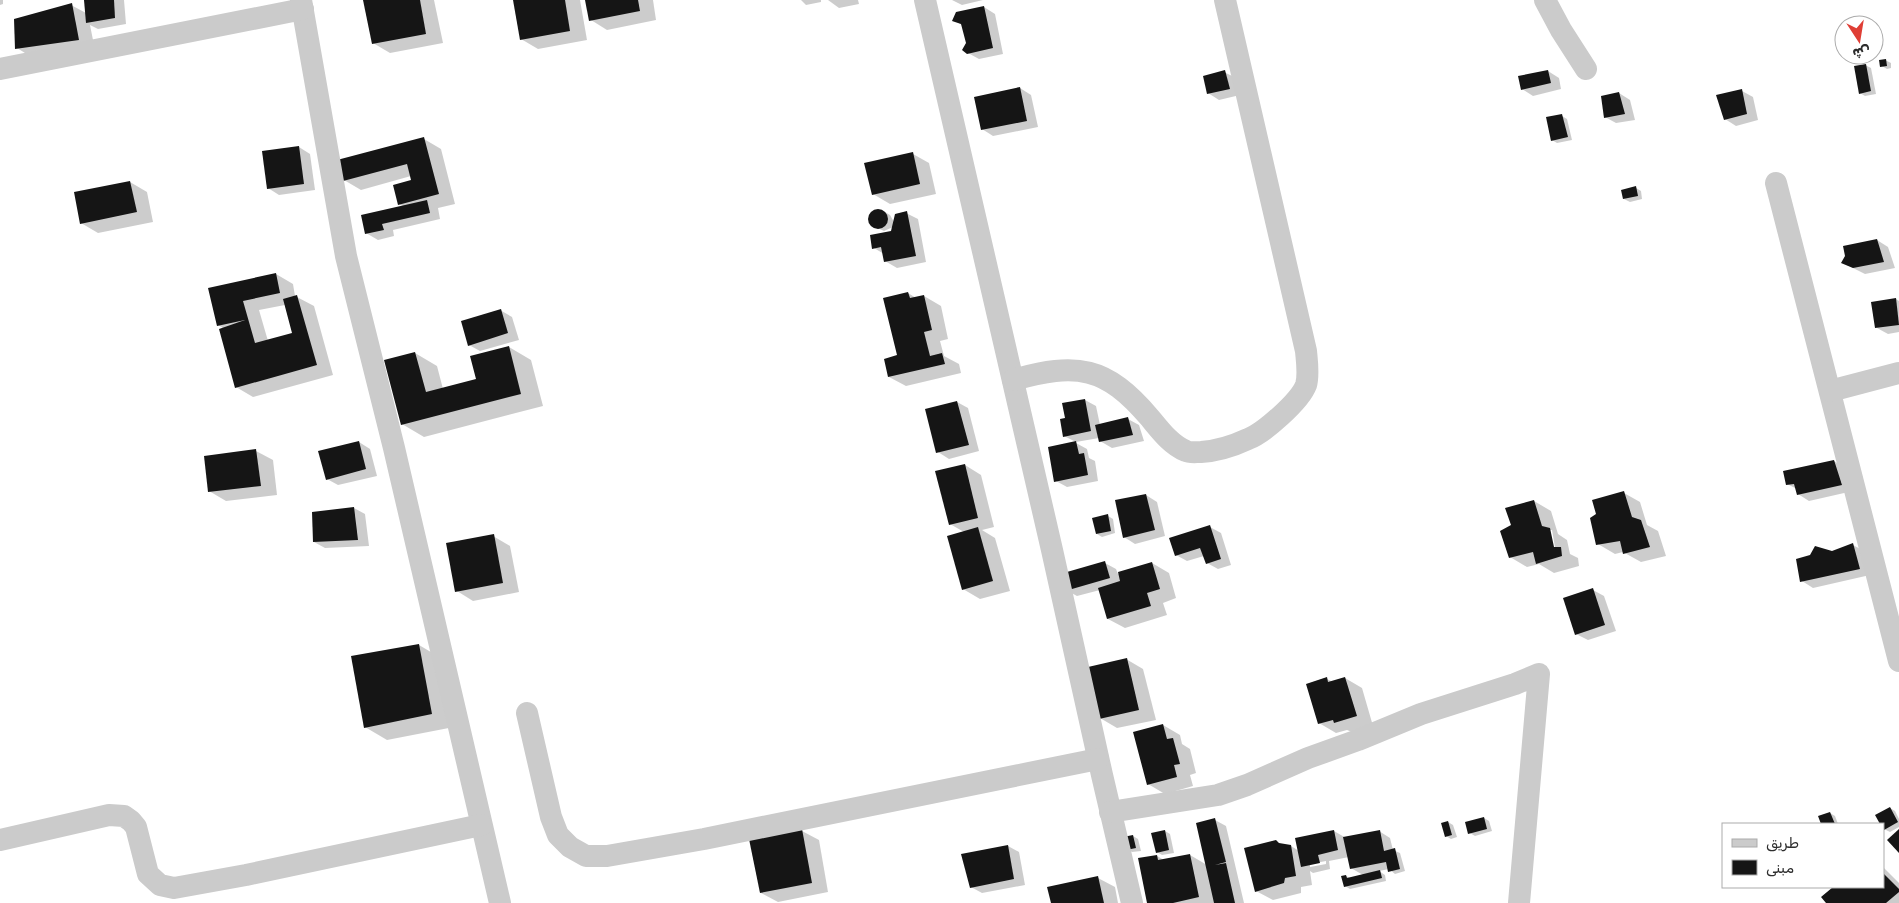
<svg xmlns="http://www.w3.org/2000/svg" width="1899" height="903" viewBox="0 0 1899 903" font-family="Rubik,Vazirmatn,sans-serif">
<rect width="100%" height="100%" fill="#fff"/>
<g fill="#0003" fill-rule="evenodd">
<polygon points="0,0 3,0 3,4 0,5"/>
<polygon points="85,0 124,0 126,24 98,29 90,25 95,50 33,58 17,48 71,5 86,13"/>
<polygon points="365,0 434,0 443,43 390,53 373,43"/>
<polygon points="514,0 580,0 587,40 538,49 521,39"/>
<polygon points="587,0 653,0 656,20 607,30 591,20"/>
<polygon points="801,0 821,0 821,2 806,5"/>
<polygon points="828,0 858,0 859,4 839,8"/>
<polygon points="952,0 983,0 962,5"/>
<polygon points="984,7 995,14 1003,54 979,59 968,53 967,43 962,25 954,20"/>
<polygon points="1885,60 1891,63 1891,68 1887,69 1882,66"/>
<polygon points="1865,65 1871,68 1876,94 1865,96 1860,93"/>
<polygon points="1548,71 1559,78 1561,89 1533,96 1522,89"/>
<polygon points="1224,72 1236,78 1240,95 1219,100 1208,93"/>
<polygon points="1020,88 1031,95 1038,127 993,136 982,129"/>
<polygon points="1742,91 1753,97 1758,120 1736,126 1725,119"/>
<polygon points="1619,93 1630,100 1635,120 1616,123 1605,117"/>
<polygon points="1562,116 1567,119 1572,140 1557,143 1552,140"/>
<polygon points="424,139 441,149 455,204 438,208 440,219 393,230 394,236 378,240 366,233 403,206 399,204 413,181 411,176 361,190 344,180"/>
<polygon points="299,147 310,154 315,190 279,195 268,188"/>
<polygon points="913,154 929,163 936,194 890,204 873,194"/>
<polygon points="130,182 147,192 153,222 98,233 81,223"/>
<polygon points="1636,188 1641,191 1642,199 1630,202 1624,199"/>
<polygon points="875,210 885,212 890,215 894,222 906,213 918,219 926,262 897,268 885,261 884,254 874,248 892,232 893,227 884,231 873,226 869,220 871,215"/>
<polygon points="1877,240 1888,247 1895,268 1865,274 1843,263"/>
<path d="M276 274 293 284 295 296 314 306 333 375 253 397 236 387 223 328 218 325 210 289ZM285 305 293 334 268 341 259 310Z"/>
<polygon points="908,293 916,298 924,296 941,306 948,339 940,341 944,356 959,364 961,373 906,386 889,377 899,356"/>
<polygon points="1896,299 1899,301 1899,332 1888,334 1877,328"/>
<polygon points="500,310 512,317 519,340 480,351 469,345"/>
<polygon points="509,347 531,360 543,406 424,437 402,424 415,353 437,366 443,389 478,380"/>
<polygon points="1085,400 1096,406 1100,425 1128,419 1139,425 1144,441 1112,448 1100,441 1099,438 1076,442 1064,436 1066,419"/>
<polygon points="957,402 968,408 979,451 949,459 938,452"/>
<polygon points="359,442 370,449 377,476 338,485 327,479"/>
<polygon points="1076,443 1087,449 1089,458 1095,461 1098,481 1067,487 1056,481"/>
<polygon points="256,451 273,460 277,495 226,501 209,491"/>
<polygon points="1834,461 1845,468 1853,491 1809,501 1798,494 1797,489 1787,484"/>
<polygon points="965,465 981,475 994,527 982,530 995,538 1010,591 980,599 963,589 964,532 950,524"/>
<polygon points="1624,493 1640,502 1647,525 1658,531 1666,556 1641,562 1623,552 1615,554 1598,544"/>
<polygon points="1146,495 1157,502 1165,536 1135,544 1124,537"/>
<path d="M1534 501 1551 511 1558 534 1567 540 1570 554 1578 558 1579 566 1554 573 1539 564 1527 567 1510 557 1512 525ZM1549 530H1552L1556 553 1554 554Z"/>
<polygon points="354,508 365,514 369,546 325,548 314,542"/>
<polygon points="1108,516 1113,519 1115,533 1102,537 1097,534"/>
<polygon points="1210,527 1221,533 1231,565 1218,569 1207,563 1204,556 1187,561 1176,555"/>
<polygon points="493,536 510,546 519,592 473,601 457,591"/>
<polygon points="1853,545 1864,551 1870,575 1813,588 1802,581 1811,556 1832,553"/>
<polygon points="1105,563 1116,569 1118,574 1152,563 1169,573 1176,598 1163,603 1167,615 1125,628 1108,619 1100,590 1077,596 1066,590"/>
<polygon points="1593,590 1604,596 1616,631 1588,640 1576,634"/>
<polygon points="419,645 441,658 454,727 387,740 365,727"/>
<polygon points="1126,659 1143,669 1156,720 1117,728 1100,718"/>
<polygon points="1345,678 1362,688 1373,726 1352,732 1347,730 1336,733 1319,723 1327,679 1333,682"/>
<polygon points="1163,725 1180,735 1182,744 1190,749 1196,773 1190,775 1193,786 1165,794 1148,784"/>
<polygon points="1890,808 1895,811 1899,819 1899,827 1890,832 1884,829 1877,815"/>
<polygon points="1830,813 1835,816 1838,824 1822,824 1820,817"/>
<polygon points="1484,818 1489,821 1492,831 1475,836 1470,833"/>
<polygon points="1215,820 1226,826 1244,903 1148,903 1157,856 1164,860 1190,855 1207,865"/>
<polygon points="1448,822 1453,825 1457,837 1451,839 1446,836"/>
<polygon points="802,831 819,840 828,892 778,902 761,893"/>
<polygon points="1165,831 1170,834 1174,853 1162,855 1157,852"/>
<path d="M1334 831 1346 838 1379 831 1390 838 1393 850 1400 853 1405 871 1395 874 1389 869 1379 871 1385 875 1386 881 1350 889 1345 886 1346 876 1350 878 1363 875 1351 868 1349 857 1329 861 1330 869 1313 873 1310 871 1312 885 1301 887V893L1273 900 1256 891 1282 845 1291 846 1299 851ZM1326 861V864L1310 867V864Z"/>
<polygon points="1133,836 1138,839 1141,851 1132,852 1127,849"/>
<polygon points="1008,846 1019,852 1025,885 982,893 971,887"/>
<polygon points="1883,867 1899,883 1899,903 1828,903 1823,897 1835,887 1883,887"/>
<polygon points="1098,878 1115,887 1118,903 1052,903"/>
</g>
<g fill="#151515">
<polygon points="84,0 114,0 115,18 86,23"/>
<polygon points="363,0 420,0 426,34 372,44"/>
<polygon points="513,0 565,0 570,31 520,40"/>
<polygon points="585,0 638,0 640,11 589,21"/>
<polygon points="72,3 79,40 15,49 14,19"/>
<polygon points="984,6 993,48 967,54 962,50 966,43 961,24 952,21 956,12"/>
<polygon points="1886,59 1887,66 1880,67 1879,60"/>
<polygon points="1866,64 1871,91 1859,94 1854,66"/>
<polygon points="1225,70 1230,89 1207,94 1203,76"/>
<polygon points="1548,70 1551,83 1521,90 1518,76"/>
<polygon points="1020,87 1027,121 981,130 974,97"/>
<polygon points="1742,89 1747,114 1724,120 1716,95"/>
<polygon points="1619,92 1625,114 1604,118 1601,96"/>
<polygon points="1562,114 1568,137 1551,141 1546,117"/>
<polygon points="424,137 439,194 398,205 393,185 411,180 407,164 343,181 337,160"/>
<polygon points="299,146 304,184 267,189 262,151"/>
<polygon points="913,152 920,184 872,195 864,163"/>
<polygon points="130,181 137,212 80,224 74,192"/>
<polygon points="1636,186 1638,196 1623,199 1621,190"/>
<polygon points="427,200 430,213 382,224 384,230 365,234 361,215"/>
<circle cx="878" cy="219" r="10"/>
<polygon points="907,211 916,256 884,262 881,247 872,249 870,235 891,231 895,214"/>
<polygon points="1877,239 1884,262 1853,268 1841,263 1845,256 1843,246"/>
<polygon points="276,273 280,293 243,301 255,343 292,333 283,299 297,295 317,365 235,388 219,329 245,320 217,326 208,288"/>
<polygon points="908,292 910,298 924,295 932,330 924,332 930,356 942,353 945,364 888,377 884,359 897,355 883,298"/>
<polygon points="1896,298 1899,325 1875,328 1871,302"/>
<polygon points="501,309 508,333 468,346 461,321"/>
<polygon points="509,346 521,394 401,425 384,360 415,352 426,392 476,379 470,356"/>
<polygon points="1085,399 1091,431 1063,437 1060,419 1065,418 1062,403"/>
<polygon points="957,401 969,445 936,453 925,409"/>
<polygon points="1128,417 1133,435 1099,442 1095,425"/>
<polygon points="359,441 366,469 326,480 318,451"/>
<polygon points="1076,441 1079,454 1084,453 1088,475 1054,482 1048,447"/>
<polygon points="256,449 261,486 208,492 204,456"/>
<polygon points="1834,460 1842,485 1797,495 1794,484 1786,485 1783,471"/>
<polygon points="965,464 978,518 949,525 935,471"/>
<polygon points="1624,491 1632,517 1641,520 1650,547 1623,554 1620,541 1596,545 1590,518 1596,514 1592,500"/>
<polygon points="1146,494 1155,530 1123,538 1115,500"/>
<polygon points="1534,500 1542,526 1550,528 1554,547 1561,547 1562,556 1536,564 1533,552 1509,558 1500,531 1511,525 1505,508"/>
<polygon points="354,507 358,540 313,542 312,512"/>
<polygon points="1108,514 1111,531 1096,534 1092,518"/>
<polygon points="1210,525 1221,559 1206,564 1200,548 1175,556 1169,538"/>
<polygon points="978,527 993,581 962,590 947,536"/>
<polygon points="494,534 503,583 455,592 446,543"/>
<polygon points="1853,543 1860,569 1800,582 1796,559 1810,555 1815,546 1832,551"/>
<polygon points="1105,561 1110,578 1065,591 1060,574"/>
<polygon points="1152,562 1160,589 1147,593 1151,606 1107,619 1098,588 1120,581 1118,572"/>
<polygon points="1593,588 1605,625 1575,635 1563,598"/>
<polygon points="419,644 432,714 364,728 351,656"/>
<polygon points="1127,658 1139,710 1099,719 1088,667"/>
<polygon points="1327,677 1328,682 1345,677 1357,716 1334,723 1333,720 1318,724 1306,684"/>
<polygon points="1163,724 1167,739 1173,738 1180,764 1174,765 1177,777 1147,785 1133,732"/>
<polygon points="1890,807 1898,822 1884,830 1883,824 1880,824 1875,815"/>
<polygon points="1830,812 1835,824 1821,824 1818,816"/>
<polygon points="1484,817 1487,829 1468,834 1465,822"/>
<polygon points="1215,818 1226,862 1215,865 1226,863 1235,903 1214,903 1196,823"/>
<polygon points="1448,821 1452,835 1445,837 1441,823"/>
<polygon points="802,829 812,883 760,893 749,839"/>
<polygon points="1899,829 1899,853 1887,840"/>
<polygon points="1165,830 1169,850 1156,853 1151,833"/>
<polygon points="1334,830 1338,850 1318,855 1320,863 1301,867 1295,838"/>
<polygon points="1380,830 1384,851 1395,848 1400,869 1388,872 1386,862 1350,869 1343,837"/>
<polygon points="1133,835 1136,848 1126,850 1123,837"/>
<polygon points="1276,840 1279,843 1291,845 1296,876 1285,878 1284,883 1255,892 1244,848"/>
<polygon points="1008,845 1014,879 970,888 961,854"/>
<polygon points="1190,854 1199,897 1173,903 1147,903 1138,858 1157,855 1158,860"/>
<polygon points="1380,870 1382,878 1344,887 1341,876 1346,875 1347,878"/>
<polygon points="1883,873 1899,889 1899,892 1886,903 1826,903 1821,897 1833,887 1883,887"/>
<polygon points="1098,876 1104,903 1051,903 1047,887"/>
</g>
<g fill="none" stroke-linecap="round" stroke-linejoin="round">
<g stroke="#cbcbcb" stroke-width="22">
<polyline points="301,0 346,256 394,448 500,903"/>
<polyline points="925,0 1052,550 1102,775 1132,903"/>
<polyline points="1545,0 1561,30 1586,69"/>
<polyline points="0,69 303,9"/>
<polyline points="1776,183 1899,661"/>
<path d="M1013 380C1077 362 1106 366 1150 418 1160 430 1171 445 1186 451 1190 453 1196 452 1201 452 1217 451 1233 446 1248 439 1264 433 1300 401 1306 385 1309 375 1307 362 1306 351L1225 0"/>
<polyline points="1830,391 1899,373"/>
<polyline points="527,713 551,817 558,835 570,847 586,856 607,856 704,839 1098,759"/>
<polyline points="1110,812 1218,795 1247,785 1308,758 1358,740 1421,714 1515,684 1539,674 1519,903"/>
<polyline points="0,840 109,815 124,816 131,821 136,827 148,874 160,885 174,888 246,875 481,825"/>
</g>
</g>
<rect x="1722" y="823" width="162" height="65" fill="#ffffff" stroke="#ababab"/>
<rect x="1732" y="839" width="25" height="8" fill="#cbcbcb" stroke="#ababab"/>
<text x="1766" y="848" font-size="15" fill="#2e2e2e">طريق</text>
<rect x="1732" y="860" width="25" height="15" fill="#151515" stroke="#ababab"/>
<text x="1766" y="873" font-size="15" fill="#2e2e2e">مبنى</text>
<g transform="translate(1859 40) rotate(168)"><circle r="24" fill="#ffffff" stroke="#ababab"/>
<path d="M0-4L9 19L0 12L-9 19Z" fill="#df3e35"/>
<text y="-8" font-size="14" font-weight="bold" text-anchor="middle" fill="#2e2e2e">ش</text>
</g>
</svg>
